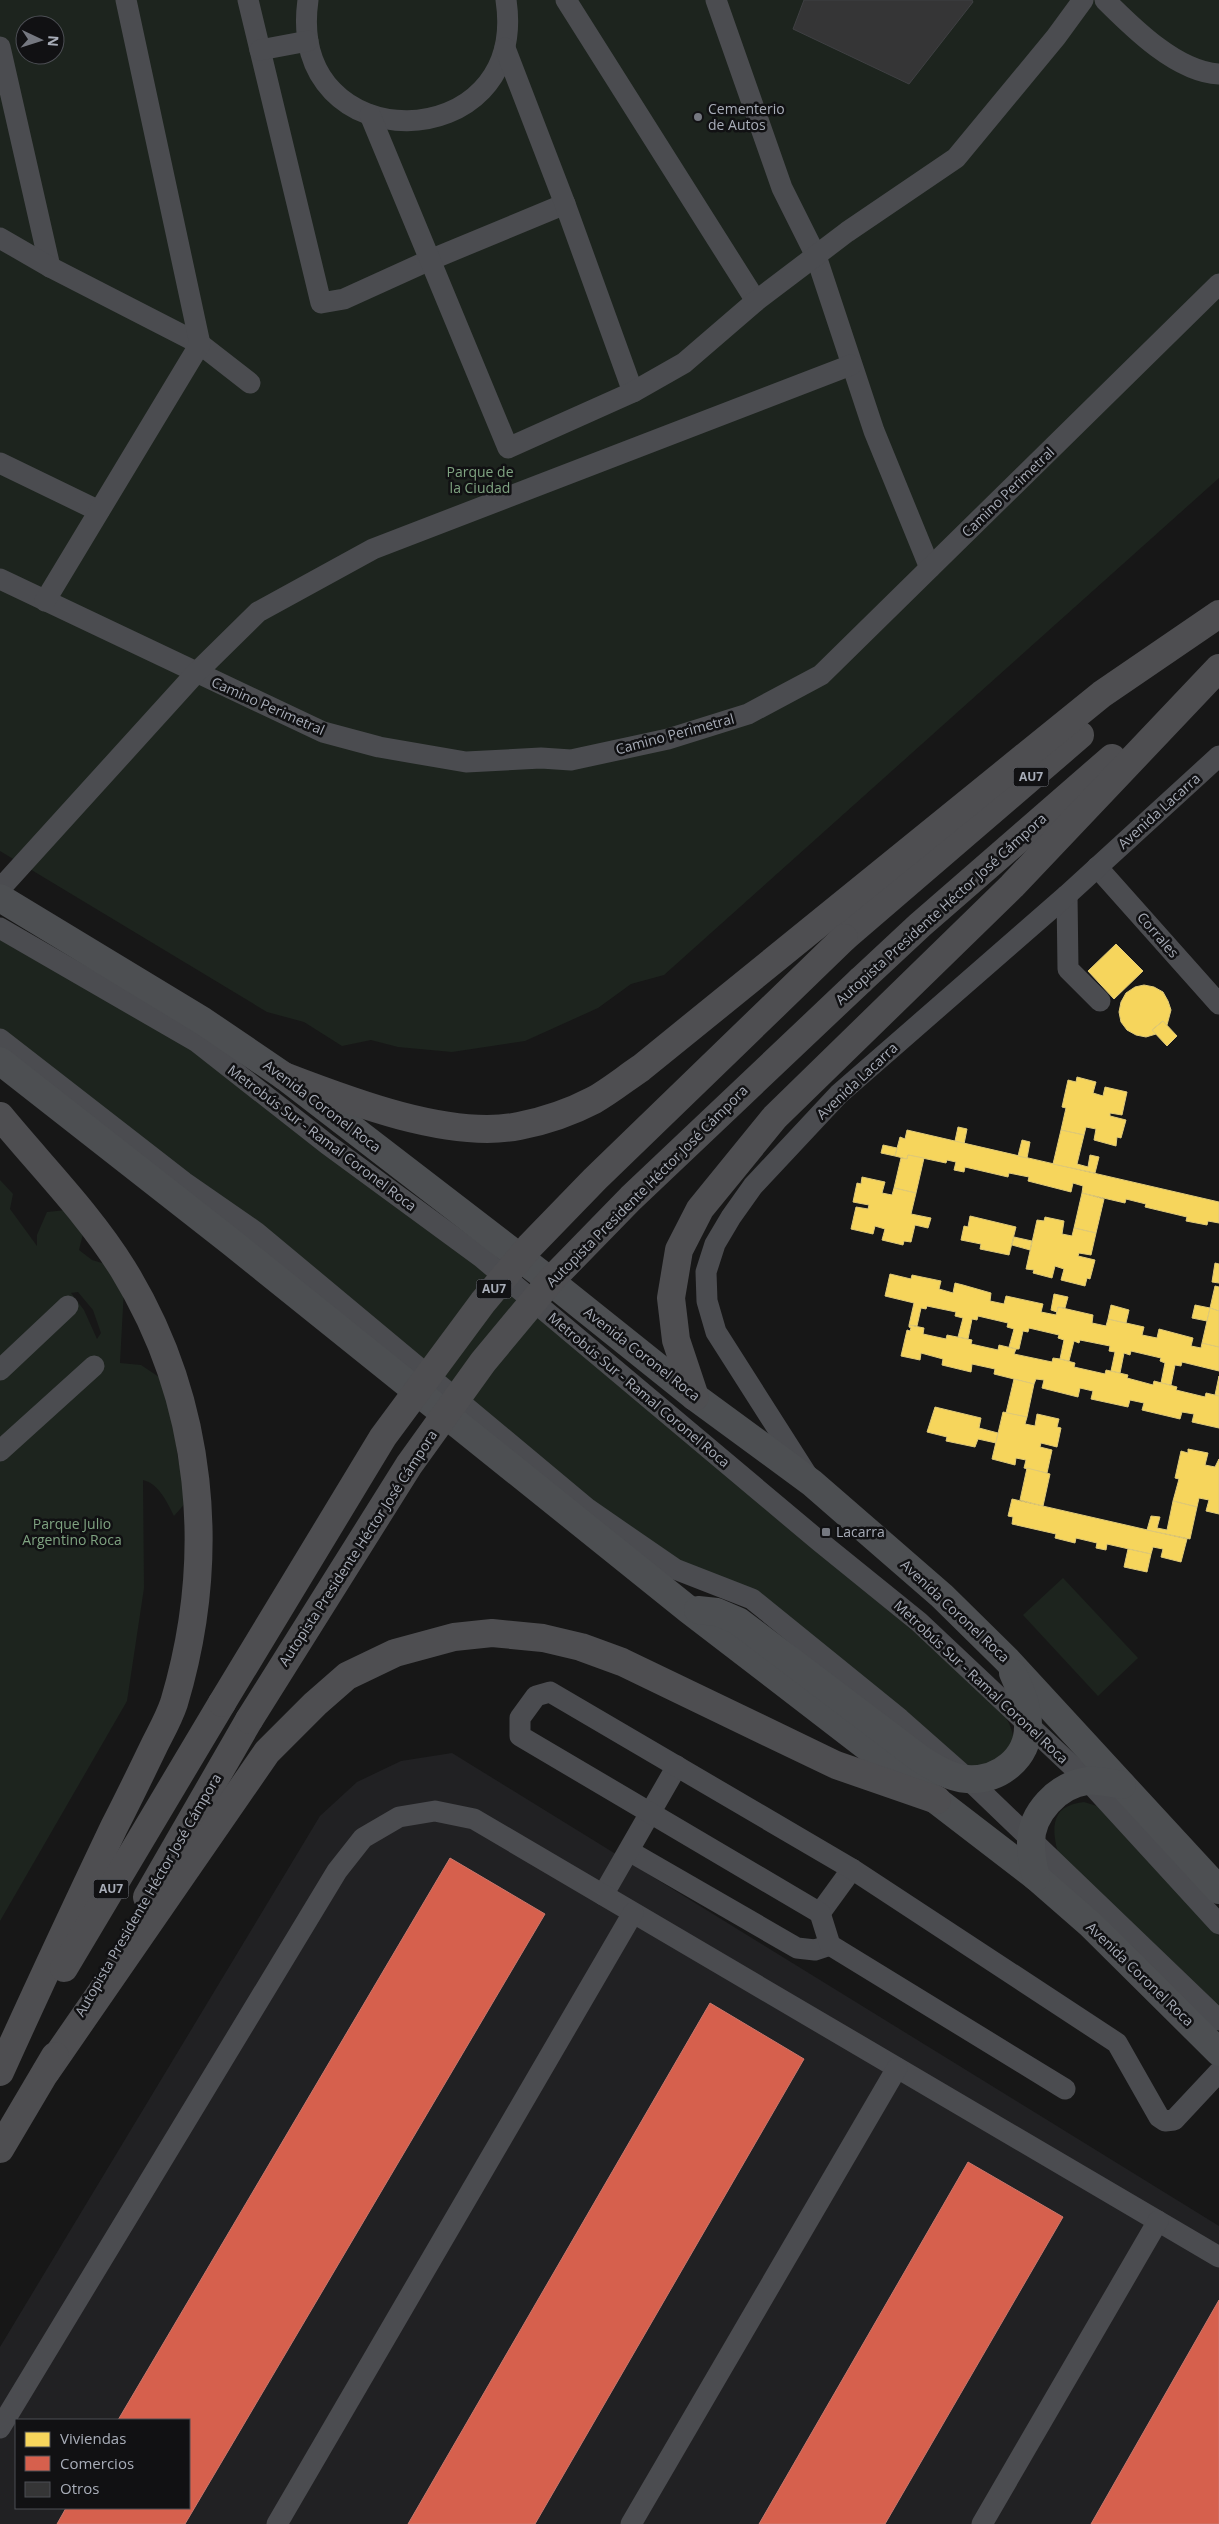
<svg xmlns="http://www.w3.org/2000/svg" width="1219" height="2524" viewBox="0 0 1219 2524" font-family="'Open Sans',sans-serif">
<rect width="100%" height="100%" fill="#171717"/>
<path fill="#212123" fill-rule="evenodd" d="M452 1753 1219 2226V2524H0V2347L320 1816 357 1782 401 1761ZM16 2420H189V2508H16Z"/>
<g fill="#1d241e" fill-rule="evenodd">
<path d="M0 0H1219V478L664 975 631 984 598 1008 525 1041 452 1052 398 1047 371 1040 342 1046 304 1022 267 1012 0 851ZM25 25H55V55H25Z"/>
<path d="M0 935 197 1051 471 1259 976 1684C997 1705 1012 1716 1015 1747L973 1778 733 1591 662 1554 588 1500 181 1169 0 1029Z"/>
<path d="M0 1180 13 1194 10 1209 37 1246V1235L47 1212 66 1210 84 1230 79 1250 92 1260 112 1266 124 1289 120 1363 141 1365 162 1379 172 1414 178 1459 188 1500 174 1516C167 1502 159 1484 143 1480L144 1588 127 1701 0 1921ZM78 1292 93 1310 101 1333 97 1339 84 1310 71 1293Z"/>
<polygon points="1063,1578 1138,1658 1098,1696 1023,1615"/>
<path d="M1084 1802 1100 1807 1219 1936V2011L1060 1861C1052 1832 1047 1806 1084 1802Z"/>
</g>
<g fill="#f6d55c" stroke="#dfc978">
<polygon points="1116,944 1143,971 1114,999 1088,971"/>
<polygon points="1144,985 1154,987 1163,992 1168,1001 1171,1010 1167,1025 1163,1021 1152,1030 1156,1034 1146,1037 1136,1035 1127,1030 1121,1022 1119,1012 1121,1002 1126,993 1135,987"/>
<polygon points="1163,1021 1177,1036 1167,1046 1152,1030"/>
<polygon points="1077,1077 1096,1082 1093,1093 1103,1096 1105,1087 1127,1092 1122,1115 1110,1113 1110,1116 1126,1120 1121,1138 1117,1137 1116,1146 1094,1140 1096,1129 1086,1127 1084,1135 1061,1130 1066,1108 1062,1107 1068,1080 1076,1082"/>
<polygon points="958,1127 967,1129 964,1144 955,1141"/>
<polygon points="907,1130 1219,1202 1219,1223 1208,1221 1207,1225 1186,1221 1187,1217 1145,1207 1146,1204 1126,1199 1125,1203 1082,1193 1083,1186 1073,1183 1071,1192 1028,1181 1029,1177 1009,1173 1008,1177 965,1167 964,1172 954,1170 956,1162 947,1160 946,1163 908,1155 907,1159 895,1156 900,1137 905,1139"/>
<polygon points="1061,1130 1084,1135 1077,1164 1088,1167 1090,1155 1099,1157 1095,1173 1053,1164"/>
<polygon points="1022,1140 1030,1142 1027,1158 1018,1156"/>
<polygon points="883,1145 897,1148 895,1156 881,1153"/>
<polygon points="908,1155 924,1158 916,1193 894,1188 901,1158 907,1159"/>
<polygon points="862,1177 885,1182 882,1193 892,1195 894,1188 916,1193 911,1214 931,1218 928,1228 915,1225 911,1242 904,1241 903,1245 882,1240 885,1229 875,1226 873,1234 851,1229 856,1207 868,1209 869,1205 853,1202 857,1183 861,1184"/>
<polygon points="1082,1193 1104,1199 1096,1233 1074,1228"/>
<polygon points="970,1216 1016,1227 1009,1255 980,1249 981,1244 961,1240 964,1226 968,1227"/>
<polygon points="1045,1217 1064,1221 1062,1234 1072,1236 1074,1228 1096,1233 1091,1255 1079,1253 1078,1256 1095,1260 1090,1279 1087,1278 1085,1286 1061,1280 1064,1269 1055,1266 1052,1278 1033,1273 1034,1270 1026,1269 1037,1220 1044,1221"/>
<polygon points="1014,1237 1032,1241 1030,1250 1012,1245"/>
<polygon points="1215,1263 1219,1264 1219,1283 1212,1282"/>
<polygon points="890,1274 911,1279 912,1275 941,1281 939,1289 953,1293 955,1283 963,1285 991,1293 990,1301 1004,1304 1006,1296 1043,1304 1041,1312 1056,1315 1058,1307 1093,1315 1092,1323 1106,1326 1108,1319 1144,1327 1142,1335 1157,1338 1159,1329 1193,1338 1191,1346 1201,1348 1202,1343 1219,1347 1219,1371 1182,1362 1181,1366 1175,1365 1171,1385 1161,1383 1165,1363 1160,1361 1161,1358 1131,1351 1130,1355 1124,1353 1120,1373 1111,1371 1115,1352 1109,1351 1110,1346 1080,1340 1079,1343 1074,1341 1069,1361 1060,1359 1064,1340 1058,1338 1059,1335 1029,1328 1028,1332 1023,1331 1019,1349 1016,1349 1009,1347 1014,1329 1007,1327 1008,1323 978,1316 977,1320 972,1319 968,1339 958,1337 963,1318 955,1316 956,1312 927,1306 926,1309 921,1308 917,1326 909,1325 914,1303 885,1296"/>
<polygon points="1215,1286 1219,1287 1219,1311 1210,1308"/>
<polygon points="1054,1294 1068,1297 1065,1308 1058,1307 1057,1312 1051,1310"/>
<polygon points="1111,1305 1129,1310 1126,1323 1108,1319"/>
<polygon points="1195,1305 1210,1308 1207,1321 1192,1318"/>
<polygon points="1210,1308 1219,1311 1219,1347 1202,1343"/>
<polygon points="909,1325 924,1328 923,1334 946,1339 947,1335 972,1340 971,1344 998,1350 999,1345 1016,1349 1014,1354 1052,1362 1053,1358 1060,1359 1075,1363 1074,1367 1105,1374 1106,1370 1128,1375 1127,1378 1153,1385 1154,1381 1177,1387 1176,1390 1205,1397 1206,1393 1219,1396 1219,1428 1192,1422 1194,1414 1182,1412 1180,1419 1142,1410 1144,1403 1130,1400 1128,1407 1091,1399 1093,1391 1080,1388 1078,1397 1042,1388 1044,1380 1036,1379 1034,1384 994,1374 995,1369 972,1364 971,1372 942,1365 943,1359 921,1353 920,1360 901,1356 907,1330 910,1331 911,1328 909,1327"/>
<polygon points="1219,1376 1219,1396 1215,1395"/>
<polygon points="1014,1379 1034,1384 1027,1417 1006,1413"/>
<polygon points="935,1407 981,1418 979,1428 998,1433 996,1443 978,1439 975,1447 946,1441 947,1437 927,1432"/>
<polygon points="1003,1412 1027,1417 1025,1424 1035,1426 1037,1414 1059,1419 1057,1427 1061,1428 1057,1447 1041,1443 1040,1447 1052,1450 1047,1473 1024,1468 1026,1460 1016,1458 1015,1465 992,1459"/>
<polygon points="1188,1449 1208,1453 1205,1465 1215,1467 1219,1459 1219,1514 1206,1511 1209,1500 1199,1498 1197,1507 1173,1501 1179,1479 1175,1478 1181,1451 1188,1453"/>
<polygon points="1027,1468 1050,1474 1043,1506 1020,1500"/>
<polygon points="1012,1499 1187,1539 1181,1562 1161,1557 1163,1549 1153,1547 1151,1554 1107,1544 1106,1550 1096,1548 1097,1543 1076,1538 1075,1543 1055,1538 1056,1534 1012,1524 1013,1517 1008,1516"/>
<polygon points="1173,1501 1197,1507 1190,1539 1147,1530 1151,1516 1160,1517 1157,1528 1167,1530"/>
<polygon points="1128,1549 1151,1554 1147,1572 1124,1567"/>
</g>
<g fill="#d6604d" stroke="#c8776d">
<polygon points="450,1858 545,1914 185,2524 57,2524 66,2508 189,2508 189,2420 118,2420"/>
<polygon points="710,2003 804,2059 535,2524 408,2524"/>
<polygon points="968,2162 1063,2217 885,2524 759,2524"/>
<polygon points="1219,2300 1219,2524 1091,2524"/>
</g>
<polygon fill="#353536" stroke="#3f4043" points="804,0 972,0 973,2 909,84 793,29"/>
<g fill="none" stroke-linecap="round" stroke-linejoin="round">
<g stroke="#4b4c50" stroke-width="21">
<polyline points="248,0 321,303 344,299 430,260 565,204"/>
<path d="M308 0C285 163 530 159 506 0"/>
<polyline points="566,0 756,301"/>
<polyline points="716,0 782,188 816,256 874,431 930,568"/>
<path d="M1105 0C1133 28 1177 72 1219 74"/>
<polyline points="0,47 50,267"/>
<polyline points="505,48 565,204 633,392"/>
<polyline points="260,50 308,41"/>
<polyline points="370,115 508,448 633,392 684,363 756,301 847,232 956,158 1056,37 1083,0"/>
<polyline points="0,238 50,267 200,344 250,383"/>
<polyline points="0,463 99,511"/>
<polyline points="0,579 323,732 379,747 466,762 541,758 571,760 668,739 748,714 821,675 1219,284"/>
<polyline points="45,601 200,344 126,0"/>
<polyline points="1097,867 1219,1004"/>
<polyline points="0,889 196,673 258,612 373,549 851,365"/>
<polyline points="1067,895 1068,969 1100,1001"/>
<polyline points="0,928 197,1042 327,1144 481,1257 819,1541 919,1622 1088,1781 1219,1924"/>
<polyline points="0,1039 184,1182 256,1232 588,1509 675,1569 752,1599 900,1719 968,1779 1219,2020"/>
<polyline points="0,1370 68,1306"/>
<polyline points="0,1451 94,1366"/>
<polyline points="807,1475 716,1332 707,1301 706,1272 715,1244 731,1217 753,1186 839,1094 1067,895 1219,756"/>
<polyline points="629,1851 797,1948 815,1950 830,1945"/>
<polyline points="603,1895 677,1766"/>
<polyline points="820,1913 852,1869"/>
<polyline points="1065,2089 830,1945 820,1913 520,1736 520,1718 536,1696 550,1692 852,1869 1117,2043 1159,2117 1165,2121 1174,2120 1219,2072"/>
<polyline points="0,2428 337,1871 363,1838 399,1817 435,1811 474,1819 1219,2257"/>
<polyline points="277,2524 633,1913"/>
<polyline points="631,2524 897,2068"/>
<polyline points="982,2524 1158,2221"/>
</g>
<g stroke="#4d4f52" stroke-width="28">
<polyline points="0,898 203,1021 284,1076 540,1273 695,1397 812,1483 942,1596 1007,1660 1219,1890"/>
<polyline points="0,1061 231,1242 689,1610 1036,1877 1091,1925 1219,2052"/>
<path d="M698 1610 717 1612 738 1621 919 1758C933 1767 950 1778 967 1779 999 1781 1029 1758 1028 1725 1028 1707 1020 1689 1013 1673"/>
<path d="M1036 1877C1033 1866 1031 1854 1031 1843 1031 1813 1058 1785 1087 1781 1098 1780 1111 1783 1122 1785"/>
</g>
<g stroke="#4e4e51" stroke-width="28">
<polyline points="844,938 1080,735"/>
<polyline points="861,980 920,925 1112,758"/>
<path d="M284 1076C349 1101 450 1140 519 1126 545 1121 571 1112 594 1100 610 1091 626 1078 641 1068L1102 694 1219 614"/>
<path d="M0 1116C41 1166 89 1214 123 1269 204 1401 218 1556 174 1703 169 1718 161 1732 154 1746 141 1773 128 1800 114 1827 75 1909 37 1990 0 2072"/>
<polyline points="695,1397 676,1340 671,1298 679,1250 700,1209 775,1117 1012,886 1219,668"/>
<polyline points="147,1897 249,1720"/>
<polyline points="64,1968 222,1703"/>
<polyline points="46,2072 267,1752 315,1704 347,1676 395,1653 454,1637 492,1633 543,1638 581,1647 622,1662 836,1765 937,1800"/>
<polyline points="0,2149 55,2056"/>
</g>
<g stroke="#4e4e51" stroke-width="28">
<polyline points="222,1703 383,1437 483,1302 530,1246 595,1179 844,938"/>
<polyline points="249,1720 409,1465 483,1362 552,1279 631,1198 861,980"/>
</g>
</g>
<g fill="#757880" stroke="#111113" stroke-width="2">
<circle cx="698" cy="117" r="5"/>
<rect x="821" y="1527" width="10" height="10" rx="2.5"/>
</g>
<g text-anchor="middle" stroke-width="5" stroke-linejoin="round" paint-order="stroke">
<g fill="#111113" stroke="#7b7e86" stroke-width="1">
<rect x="1013.5" y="767.5" width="35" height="19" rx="4"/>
<rect x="476.5" y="1279.5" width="35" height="19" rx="4"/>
<rect x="93.5" y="1879.5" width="35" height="19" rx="4"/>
</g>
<g font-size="12" font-weight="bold" fill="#a8adb8">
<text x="1031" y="781">AU7</text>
<text x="494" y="1293">AU7</text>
<text x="111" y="1893">AU7</text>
</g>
<g font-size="14" fill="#a8adb8" stroke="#111113" text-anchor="start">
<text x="708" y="114">Cementerio<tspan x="708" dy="16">de Autos</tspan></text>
<text x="836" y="1537">Lacarra</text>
</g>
<g font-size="14" fill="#7fa381" stroke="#111113">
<text x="480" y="477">Parque de<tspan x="480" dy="16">la Ciudad</tspan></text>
<text x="72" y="1529">Parque Julio<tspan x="72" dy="16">Argentino Roca</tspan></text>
</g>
<g font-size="14" fill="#a8adb8" stroke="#111113">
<text transform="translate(1008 492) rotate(-44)" y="5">Camino Perimetral</text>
<text transform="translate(268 706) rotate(24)" y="5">Camino Perimetral</text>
<text transform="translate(675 734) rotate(-15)" y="5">Camino Perimetral</text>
<text transform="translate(1159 811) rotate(-42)" y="5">Avenida Lacarra</text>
<text transform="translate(941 909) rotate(-42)" y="5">Autopista Presidente Héctor José Cámpora</text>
<text transform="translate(1158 935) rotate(49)" y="5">Corrales</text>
<text transform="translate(857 1081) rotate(-43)" y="5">Avenida Lacarra</text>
<text transform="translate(322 1106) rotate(37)" y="5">Avenida Coronel Roca</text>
<text transform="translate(322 1138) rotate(37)" y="5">Metrobús Sur - Ramal Coronel Roca</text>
<text transform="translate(647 1186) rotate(-45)" y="5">Autopista Presidente Héctor José Cámpora</text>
<text transform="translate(642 1354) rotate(38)" y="5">Avenida Coronel Roca</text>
<text transform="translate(639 1390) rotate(40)" y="5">Metrobús Sur - Ramal Coronel Roca</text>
<text transform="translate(358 1548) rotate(-57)" y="5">Autopista Presidente Héctor José Cámpora</text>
<text transform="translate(955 1611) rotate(43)" y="5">Avenida Coronel Roca</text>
<text transform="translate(981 1682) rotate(43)" y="5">Metrobús Sur - Ramal Coronel Roca</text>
<text transform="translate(148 1895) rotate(-60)" y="5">Autopista Presidente Héctor José Cámpora</text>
<text transform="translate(1140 1974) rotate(44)" y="5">Avenida Coronel Roca</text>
</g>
</g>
<rect x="15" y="2419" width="175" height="90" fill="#111113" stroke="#4d4f55"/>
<rect x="25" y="2432" width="25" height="15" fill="#f6d55c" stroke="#4d4f55"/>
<text x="60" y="2444" font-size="15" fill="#a8adb8">Viviendas</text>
<rect x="25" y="2456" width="25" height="15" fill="#d6604d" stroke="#4d4f55"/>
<text x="60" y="2469" font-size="15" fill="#a8adb8">Comercios</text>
<rect x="25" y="2482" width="25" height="15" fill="#353536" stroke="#4d4f55"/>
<text x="60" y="2494" font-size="15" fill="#a8adb8">Otros</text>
<g transform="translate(40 40) rotate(94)"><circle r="24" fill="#111113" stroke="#4d4f55"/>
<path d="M0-4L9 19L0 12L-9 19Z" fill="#757880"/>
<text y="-8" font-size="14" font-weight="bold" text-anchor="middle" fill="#a8adb8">N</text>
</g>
</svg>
